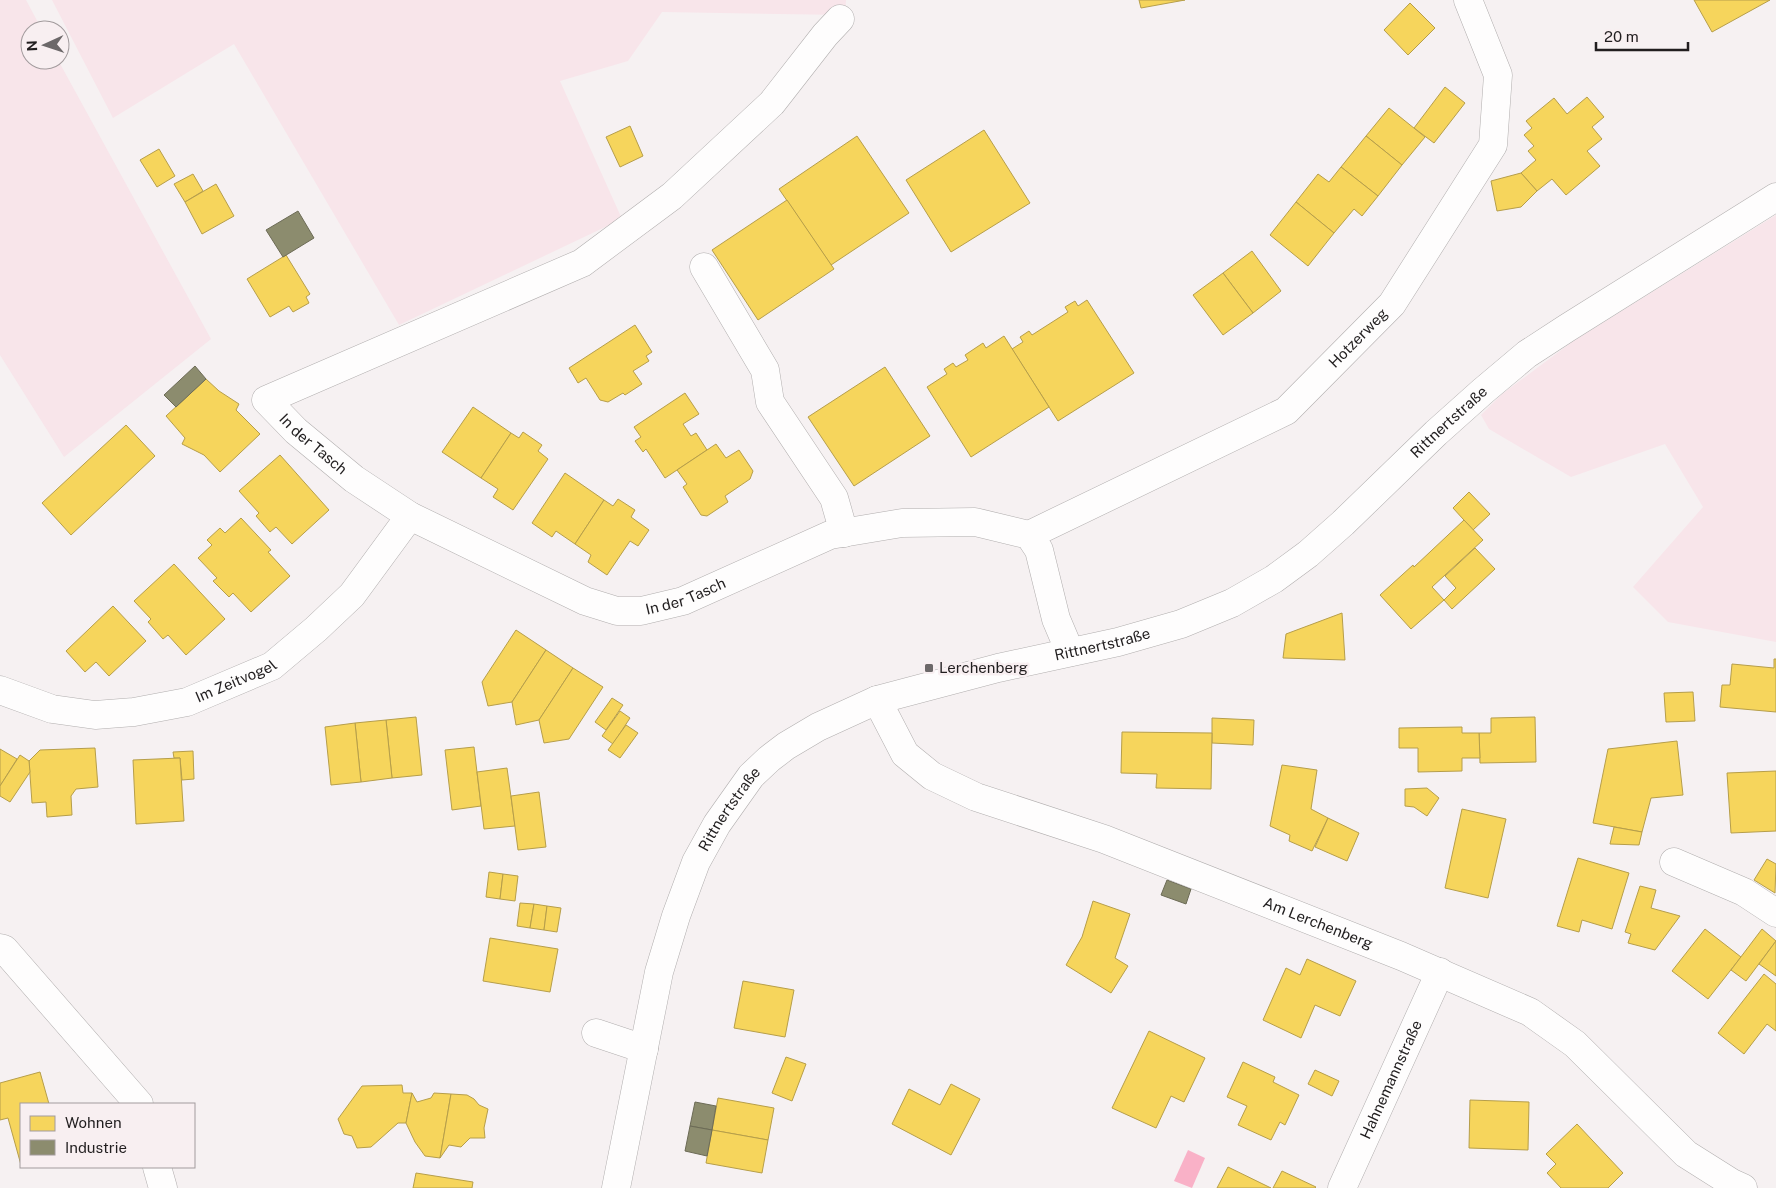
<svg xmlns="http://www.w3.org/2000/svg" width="1776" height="1188" viewBox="0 0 1776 1188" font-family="'Public Sans',sans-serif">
<rect width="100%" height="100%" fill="#f6f1f2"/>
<g fill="#f8e5ea">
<polygon points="0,0 26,0 42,30 30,30 30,60 58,60 211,339 64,457 0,355"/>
<polygon points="52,0 846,0 845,15 662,12 628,61 560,81 622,219 399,325 234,44 113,118"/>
<polygon points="1776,215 1776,642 1668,622 1633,587 1703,507 1665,444 1571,477 1489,429 1481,415 1502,394 1572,342"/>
</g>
<polygon fill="#f9b1c7" points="1188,1150 1205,1158 1192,1188 1174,1181"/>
<g fill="#f6d55c" stroke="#b69e4a">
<polygon points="1139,0 1185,0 1141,8"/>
<polygon points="1694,0 1770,0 1712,32"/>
<polygon points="1410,3 1435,28 1408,55 1384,30"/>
<polygon points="1445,87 1465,103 1434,143 1414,128"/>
<polygon points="1587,97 1604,117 1592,127 1602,139 1587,151 1600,166 1566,195 1552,179 1537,191 1521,173 1536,160 1528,151 1534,146 1524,135 1532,128 1526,121 1554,98 1567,114"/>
<polygon points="1389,108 1425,137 1402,165 1366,136"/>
<polygon points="630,126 643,156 620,167 606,137"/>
<polygon points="984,130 1030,203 951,252 906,180"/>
<polygon points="857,136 909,213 831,265 779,189"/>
<polygon points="1366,136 1402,165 1378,196 1341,167"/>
<polygon points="159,149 175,176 157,187 140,160"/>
<polygon points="1341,167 1378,196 1362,216 1354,209 1334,233 1296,202 1318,174 1329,182"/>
<polygon points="1521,173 1537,191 1521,207 1497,211 1491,181"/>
<polygon points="193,174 203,191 185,202 174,184"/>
<polygon points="216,184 234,216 202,234 185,202"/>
<polygon points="787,200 834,269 758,320 712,250"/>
<polygon points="1296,202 1334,233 1308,266 1270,235"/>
<polygon points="1252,251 1281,291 1253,313 1223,273"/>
<polygon points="286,255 310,294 306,297 309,303 293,312 289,306 270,317 247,279"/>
<polygon points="1223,273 1253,313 1223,335 1193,295"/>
<polygon points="1087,300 1134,373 1058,421 1012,349 1023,342 1020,337 1029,331 1032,335 1068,312 1065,307 1075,301 1078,306"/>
<polygon points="635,325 652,352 646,356 649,361 633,371 642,384 625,395 623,393 608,402 600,400 586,378 578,383 569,368"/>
<polygon points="1004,336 1049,407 971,457 927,387 947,374 944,369 953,363 956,367 968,360 965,355 983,343 986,348"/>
<polygon points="885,367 930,436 854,486 808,417"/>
<polygon points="206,379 219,391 239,404 236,410 260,434 220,472 204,455 182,444 185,438 166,416"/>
<polygon points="685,393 699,414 683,424 691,436 696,433 707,450 665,478 646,449 643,452 635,441 641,437 634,427"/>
<polygon points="473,407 511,433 481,478 442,452"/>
<polygon points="126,425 155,456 71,535 42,503"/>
<polygon points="523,432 542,445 538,451 548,459 513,510 493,497 498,489 481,478 511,433 519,438"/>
<polygon points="716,444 726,458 739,450 753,471 750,479 725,496 728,502 707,516 701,515 683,487 687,484 677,470"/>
<polygon points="280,455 329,510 292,544 276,527 270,532 256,516 259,513 239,491"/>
<polygon points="565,473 604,500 575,544 556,531 552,537 532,523"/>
<polygon points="1469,492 1490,514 1473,530 1453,508"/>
<polygon points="618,499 635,510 631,517 649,530 638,546 630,541 607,575 588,562 591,555 575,544 604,500 613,506"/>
<polygon points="241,518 271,550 268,552 290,576 251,612 233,593 229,597 213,581 217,578 198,558 212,545 207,540 220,528 225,533"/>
<polygon points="1464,520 1483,540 1432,587 1444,600 1411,629 1380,595 1413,565 1414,567"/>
<polygon points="1475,548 1495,569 1452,609 1444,600 1456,588 1445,576"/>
<polygon points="174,564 225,619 186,655 168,635 163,639 148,622 151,619 134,601"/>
<polygon points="113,606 146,641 109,676 96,662 85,672 66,651"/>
<polygon points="1342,613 1345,660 1283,658 1286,634"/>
<polygon points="516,630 546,650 512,702 488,706 482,682"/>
<polygon points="546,650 573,668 539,720 516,725 512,702"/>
<polygon points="1774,659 1776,659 1776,712 1720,707 1722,685 1730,685 1732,664 1774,668"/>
<polygon points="573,668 603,687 569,739 544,743 539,720"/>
<polygon points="1693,692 1695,721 1666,722 1664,693"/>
<polygon points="612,698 623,705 606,730 595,722"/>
<polygon points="620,711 630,718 613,744 602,736"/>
<polygon points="416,717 422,775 392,778 386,720"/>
<polygon points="1535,717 1536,762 1480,763 1479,733 1491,733 1491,718"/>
<polygon points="1212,718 1254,720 1253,745 1212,743"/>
<polygon points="386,720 392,778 361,782 355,723"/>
<polygon points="355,723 361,782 331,785 325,727"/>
<polygon points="626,725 638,733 620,758 608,750"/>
<polygon points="1462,727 1462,733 1479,733 1480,758 1462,758 1462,771 1418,772 1418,748 1399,748 1399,728"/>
<polygon points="1122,732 1212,733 1211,789 1156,788 1157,774 1121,773"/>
<polygon points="1677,741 1683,795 1651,798 1642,832 1593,823 1608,749"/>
<polygon points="474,747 481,806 452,810 445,750"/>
<polygon points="95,748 98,787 76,789 71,796 72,815 47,817 46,802 32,803 29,761 40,750"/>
<polygon points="0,749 17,759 0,786"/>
<polygon points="193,751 194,779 182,780 180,758 174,758 173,752"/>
<polygon points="20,755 29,761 30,772 10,802 0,796 0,786"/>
<polygon points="180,758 184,821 136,824 133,760"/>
<polygon points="1282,765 1317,770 1311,809 1328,818 1312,851 1289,841 1290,835 1270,826"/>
<polygon points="507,768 515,826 484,829 477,772"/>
<polygon points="1776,771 1776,831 1731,833 1727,773"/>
<polygon points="1427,788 1439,798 1427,816 1414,807 1405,806 1405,789"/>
<polygon points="539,792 546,847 518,850 511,796"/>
<polygon points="1462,809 1506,819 1488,898 1445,888"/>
<polygon points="1328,818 1359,833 1347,861 1315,847"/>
<polygon points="1614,827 1642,832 1639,845 1610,844"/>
<polygon points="1578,858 1629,873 1612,929 1582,920 1579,932 1557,926"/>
<polygon points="1767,859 1776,864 1775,893 1754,880"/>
<polygon points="489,872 503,874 500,899 486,897"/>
<polygon points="503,874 518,876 515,901 500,899"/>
<polygon points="1640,886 1656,890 1651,908 1680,916 1655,950 1628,943 1631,934 1625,932"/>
<polygon points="1093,901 1130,914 1115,958 1128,966 1111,993 1066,965 1082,937"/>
<polygon points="520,903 534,904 530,928 517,926"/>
<polygon points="534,904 547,906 544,930 530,928"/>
<polygon points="547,906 561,908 557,932 544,930"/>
<polygon points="1705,929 1741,957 1708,999 1672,971"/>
<polygon points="1762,929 1776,941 1746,981 1731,970"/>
<polygon points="490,938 558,949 550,992 483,981"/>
<polygon points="1776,941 1776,976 1759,964"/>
<polygon points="1307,959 1356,981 1340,1016 1315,1005 1301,1038 1263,1020 1286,968 1300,975"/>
<polygon points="1764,974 1776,984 1776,1031 1767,1024 1744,1054 1718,1033"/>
<polygon points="743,981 794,990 785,1037 734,1028"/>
<polygon points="1149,1031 1205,1058 1184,1102 1171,1096 1156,1128 1112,1108"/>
<polygon points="786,1057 806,1064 792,1101 772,1093"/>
<polygon points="1243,1062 1275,1077 1273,1082 1299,1095 1285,1125 1280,1122 1271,1140 1238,1125 1247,1106 1227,1097"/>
<polygon points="1315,1070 1339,1081 1332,1096 1308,1084"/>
<polygon points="40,1072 49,1104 21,1104 21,1165 8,1118 0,1120 0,1083"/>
<polygon points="951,1084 980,1099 951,1155 892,1124 909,1089 940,1105"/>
<polygon points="402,1085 403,1093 412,1093 406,1123 398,1123 371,1147 357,1148 352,1136 344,1134 338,1119 362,1086"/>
<polygon points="412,1093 417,1102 431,1098 434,1093 451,1094 440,1158 425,1156 415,1142 406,1123"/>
<polygon points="451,1094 467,1095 474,1099 479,1105 488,1109 484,1128 485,1138 470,1138 461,1147 449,1145 440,1158"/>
<polygon points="718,1098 774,1108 768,1140 712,1130"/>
<polygon points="1470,1100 1529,1102 1528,1150 1469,1148"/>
<polygon points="1577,1124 1623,1173 1608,1188 1561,1188 1547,1173 1556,1164 1546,1154"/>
<polygon points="712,1130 768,1140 762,1173 706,1163"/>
<polygon points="1228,1167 1271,1188 1217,1188"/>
<polygon points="1282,1171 1316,1187 1315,1188 1273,1188"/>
<polygon points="416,1173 473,1182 472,1188 413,1188"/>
</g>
<g fill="#8c8c6e" stroke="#6c6b56">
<polygon points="298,211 314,238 283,257 266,230"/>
<polygon points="195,366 206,379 176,407 164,395"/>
<polygon points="1167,880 1191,889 1186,904 1161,895"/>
<polygon points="695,1102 716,1106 712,1130 690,1126"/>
<polygon points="690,1126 712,1130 707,1156 685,1151"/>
</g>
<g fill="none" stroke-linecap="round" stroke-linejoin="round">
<defs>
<g id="minor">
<path id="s1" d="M840 19 825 35 772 103 672 196 582 263 266 400 296 431 354 479 410 516 585 601 617 611H641L683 601 830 535 902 523 975 522 1029 535 1039 550 1056 619 1070 652"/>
<polyline points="704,267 765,370 770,402 834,498 844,533"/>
<path id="s2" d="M1029 535 1286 411 1392 304 1493 145 1498 75 1468 0"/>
<path id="s3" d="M0 690 52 709 95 715 134 712 187 702 272 666 316 629 352 595 410 516"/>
<path id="s4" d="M877 700 905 754 932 776 976 797 1104 839 1401 956 1530 1012 1575 1044 1686 1154 1732 1183 1743 1188"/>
<polyline points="1674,862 1744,892 1776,913"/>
<polyline points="0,948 4,949 139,1104"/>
<polyline points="596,1033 644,1049"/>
<polyline points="157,1167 163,1188"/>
<path id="s5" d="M616 1188 659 972 676 916 696 862 717 824 751 776 769 759 786 746 818 727 877 700 998 668 1118 642 1181 624 1232 603 1274 579 1308 554 1343 523 1436 433 1483 391 1527 354 1567 328 1776 197"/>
<path id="s6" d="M1342 1188 1440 972"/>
</g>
</defs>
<use href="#minor" stroke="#b1aeae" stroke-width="29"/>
<use href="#minor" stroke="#fefdfd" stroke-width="28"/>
</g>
<rect fill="#6c6869" stroke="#f8eff1" stroke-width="2" x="924" y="663" width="10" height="10" rx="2.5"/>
<g text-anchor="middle" stroke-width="5" stroke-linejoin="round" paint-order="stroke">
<g font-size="15" fill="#211e1f" stroke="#f8eff1">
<text dy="5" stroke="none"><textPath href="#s2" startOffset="388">Hotzerweg</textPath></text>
<text dy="5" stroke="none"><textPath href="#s5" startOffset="1239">Rittnertstraße</textPath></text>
<text dy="5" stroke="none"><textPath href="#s1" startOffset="766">In der Tasch</textPath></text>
<text dy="5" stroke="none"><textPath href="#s1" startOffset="1186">In der Tasch</textPath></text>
<text dy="5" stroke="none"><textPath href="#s5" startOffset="819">Rittnertstraße</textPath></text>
<text dy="5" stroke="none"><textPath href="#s3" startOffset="245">Im Zeitvogel</textPath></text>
<text dy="5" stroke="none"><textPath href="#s5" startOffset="399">Rittnertstraße</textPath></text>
<text dy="5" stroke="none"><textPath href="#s4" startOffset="509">Am Lerchenberg</textPath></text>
<text dy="5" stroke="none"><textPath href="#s6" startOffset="119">Hahnemannstraße</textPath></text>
</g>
<g font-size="15" fill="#211e1f" stroke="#f8eff1" text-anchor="start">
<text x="939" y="673">Lerchenberg</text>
</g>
</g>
<rect x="20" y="1103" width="175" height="65" fill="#f8eff1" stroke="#a29b9d"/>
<rect x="30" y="1116" width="25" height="15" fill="#f6d55c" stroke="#a29b9d"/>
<text x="65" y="1128" font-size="15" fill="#211e1f">Wohnen</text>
<rect x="30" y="1140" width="25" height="15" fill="#8c8c6e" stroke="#a29b9d"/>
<text x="65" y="1153" font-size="15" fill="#211e1f">Industrie</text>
<g transform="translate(45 45) rotate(267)"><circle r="24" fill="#f8eff1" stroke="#a29b9d"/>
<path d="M0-4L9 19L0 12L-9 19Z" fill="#6c6869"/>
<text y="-8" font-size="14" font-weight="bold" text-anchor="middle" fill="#211e1f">N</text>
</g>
<path d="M1596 42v8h92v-8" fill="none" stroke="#211e1f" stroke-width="2.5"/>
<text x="1604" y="42" font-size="15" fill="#211e1f" stroke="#f8eff1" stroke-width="4" paint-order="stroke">20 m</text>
</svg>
